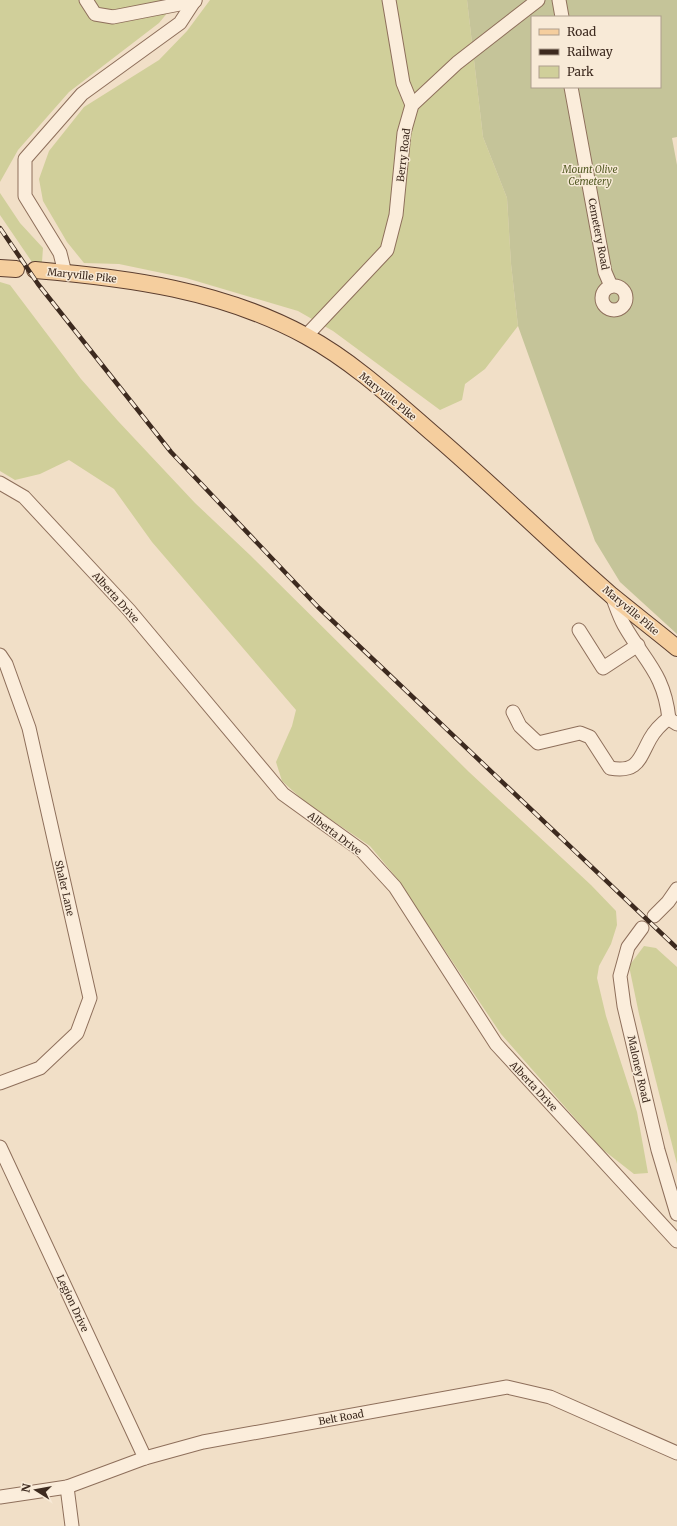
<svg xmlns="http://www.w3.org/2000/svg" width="677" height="1526" viewBox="0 0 677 1526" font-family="Merriweather,serif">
<rect width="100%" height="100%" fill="#f1dfc7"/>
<g fill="#d0cf9a">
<polygon points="0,0 178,0 159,23 69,92 18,150 0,182"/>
<polygon points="210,0 467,0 483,137 507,198 511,264 518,326 485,369 465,384 462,400 440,410 333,331 298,311 186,278 119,264 84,263 67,242 43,201 39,179 49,151 84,107 159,60 187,31"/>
<polygon points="0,193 20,223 43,248 42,262 32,262 0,215"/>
<polygon points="0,282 10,285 81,379 118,421 195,503 251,556 469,772 591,885 616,911 617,925 611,944 599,966 597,978 606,1016 637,1112 648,1173 634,1174 602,1149 501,1034 395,876 370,846 305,802 282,781 276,762 292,726 296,710 152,542 114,489 69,460 40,474 15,480 0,471"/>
<polygon points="644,946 656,948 677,967 677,1164 639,1014 629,966"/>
</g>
<path fill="#c5c499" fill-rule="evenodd" d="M467 0H677V137L672 138 677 165V634L620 582 595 541 518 326 511 264 507 198 483 137ZM532 17H660V87H532Z"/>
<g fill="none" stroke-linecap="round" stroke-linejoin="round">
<defs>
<g id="minor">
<polyline points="86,0 95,14 113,17 195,1"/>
<polyline points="389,0 403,83 412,105"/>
<polyline points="559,0 562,17"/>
<polyline points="571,87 605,272 611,286"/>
<polyline points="65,273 60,253 25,196 25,159 82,94 180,23 195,0"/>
<circle cx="614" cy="298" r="12"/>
<polyline points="306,336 387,250 396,215 404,133 412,105 457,63 538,0"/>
<polyline points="0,483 24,497 129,610 283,794 362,851 395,887 496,1044 677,1241"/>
<path d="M612 596C616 606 619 616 624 625 645 662 664 673 669 719L677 724"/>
<polyline points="579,630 603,668 638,645"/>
<polyline points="0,655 6,664 29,728 90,998 77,1033 40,1068 0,1083"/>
<path d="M513 712 520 726 538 743 580 733 590 737 610 768C638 773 639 759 650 739 655 730 661 724 669 718"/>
<polyline points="654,916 668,902 677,889"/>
<polyline points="642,928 628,947 620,976 624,1006 658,1150 677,1214"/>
<polyline points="0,1147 145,1458"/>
<polyline points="67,1487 72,1526"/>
<polyline points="0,1497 67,1487 145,1458 203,1442 507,1387 550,1397 677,1453"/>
</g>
<g id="major">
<polyline points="0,268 16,269"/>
<path d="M35 270C129 278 221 290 306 336 352 361 392 398 431 432 493 485 550 542 611 595 633 613 655 630 677 648"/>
</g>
</defs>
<use href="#minor" stroke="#8e6f5b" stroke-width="15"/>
<use href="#major" stroke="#5c3e2f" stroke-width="18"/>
<use href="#minor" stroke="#fbeddb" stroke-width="13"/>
<use href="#major" stroke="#f5ce9e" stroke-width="16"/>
<defs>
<polyline id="rail" points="0,228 38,284 171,452 318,607 677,948"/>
</defs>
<use href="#rail" stroke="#3d2a1f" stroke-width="4.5"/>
<use href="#rail" stroke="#f8ead7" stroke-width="3" stroke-dasharray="9" stroke-linecap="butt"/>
</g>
<g text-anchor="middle" stroke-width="3" stroke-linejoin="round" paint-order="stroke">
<g font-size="10" fill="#3d2a1f" stroke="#f8ead7">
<text transform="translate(403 155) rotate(-83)" y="4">Berry Road</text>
<text transform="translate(599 234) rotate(79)" y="4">Cemetery Road</text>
<text transform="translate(82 275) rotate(6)" y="4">Maryville Pike</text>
<text transform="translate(388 396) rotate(39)" y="4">Maryville Pike</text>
<text transform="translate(116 597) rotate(48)" y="4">Alberta Drive</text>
<text transform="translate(631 610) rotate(40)" y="4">Maryville Pike</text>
<text transform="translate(335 833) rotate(37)" y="4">Alberta Drive</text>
<text transform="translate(65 888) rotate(77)" y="4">Shaler Lane</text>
<text transform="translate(639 1069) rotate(77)" y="4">Maloney Road</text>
<text transform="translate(534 1086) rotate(47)" y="4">Alberta Drive</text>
<text transform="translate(73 1303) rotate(65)" y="4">Legion Drive</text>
<text transform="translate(341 1417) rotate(-10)" y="4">Belt Road</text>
</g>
<g font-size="10" font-style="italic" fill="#545b25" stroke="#f8ead7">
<text x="590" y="173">Mount Olive<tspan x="590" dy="12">Cemetery</tspan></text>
</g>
</g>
<rect x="531" y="16" width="130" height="72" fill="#f8ead7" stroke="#ad9d8d"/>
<rect x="539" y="29" width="20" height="6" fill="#f5ce9e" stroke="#ad9d8d"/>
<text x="567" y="36" font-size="12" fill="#3d2a1f">Road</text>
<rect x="539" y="49" width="20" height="6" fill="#3d2a1f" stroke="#ad9d8d"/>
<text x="567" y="56" font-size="12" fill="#3d2a1f">Railway</text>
<rect x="539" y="66" width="20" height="12" fill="#d0cf9a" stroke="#ad9d8d"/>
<text x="567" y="76" font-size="12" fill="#3d2a1f">Park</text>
<g transform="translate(36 1490) rotate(281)" stroke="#f8ead7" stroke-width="3" paint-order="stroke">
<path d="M0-3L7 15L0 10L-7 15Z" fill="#3d2a1f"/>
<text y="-6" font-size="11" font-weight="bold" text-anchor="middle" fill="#3d2a1f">N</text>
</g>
</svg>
